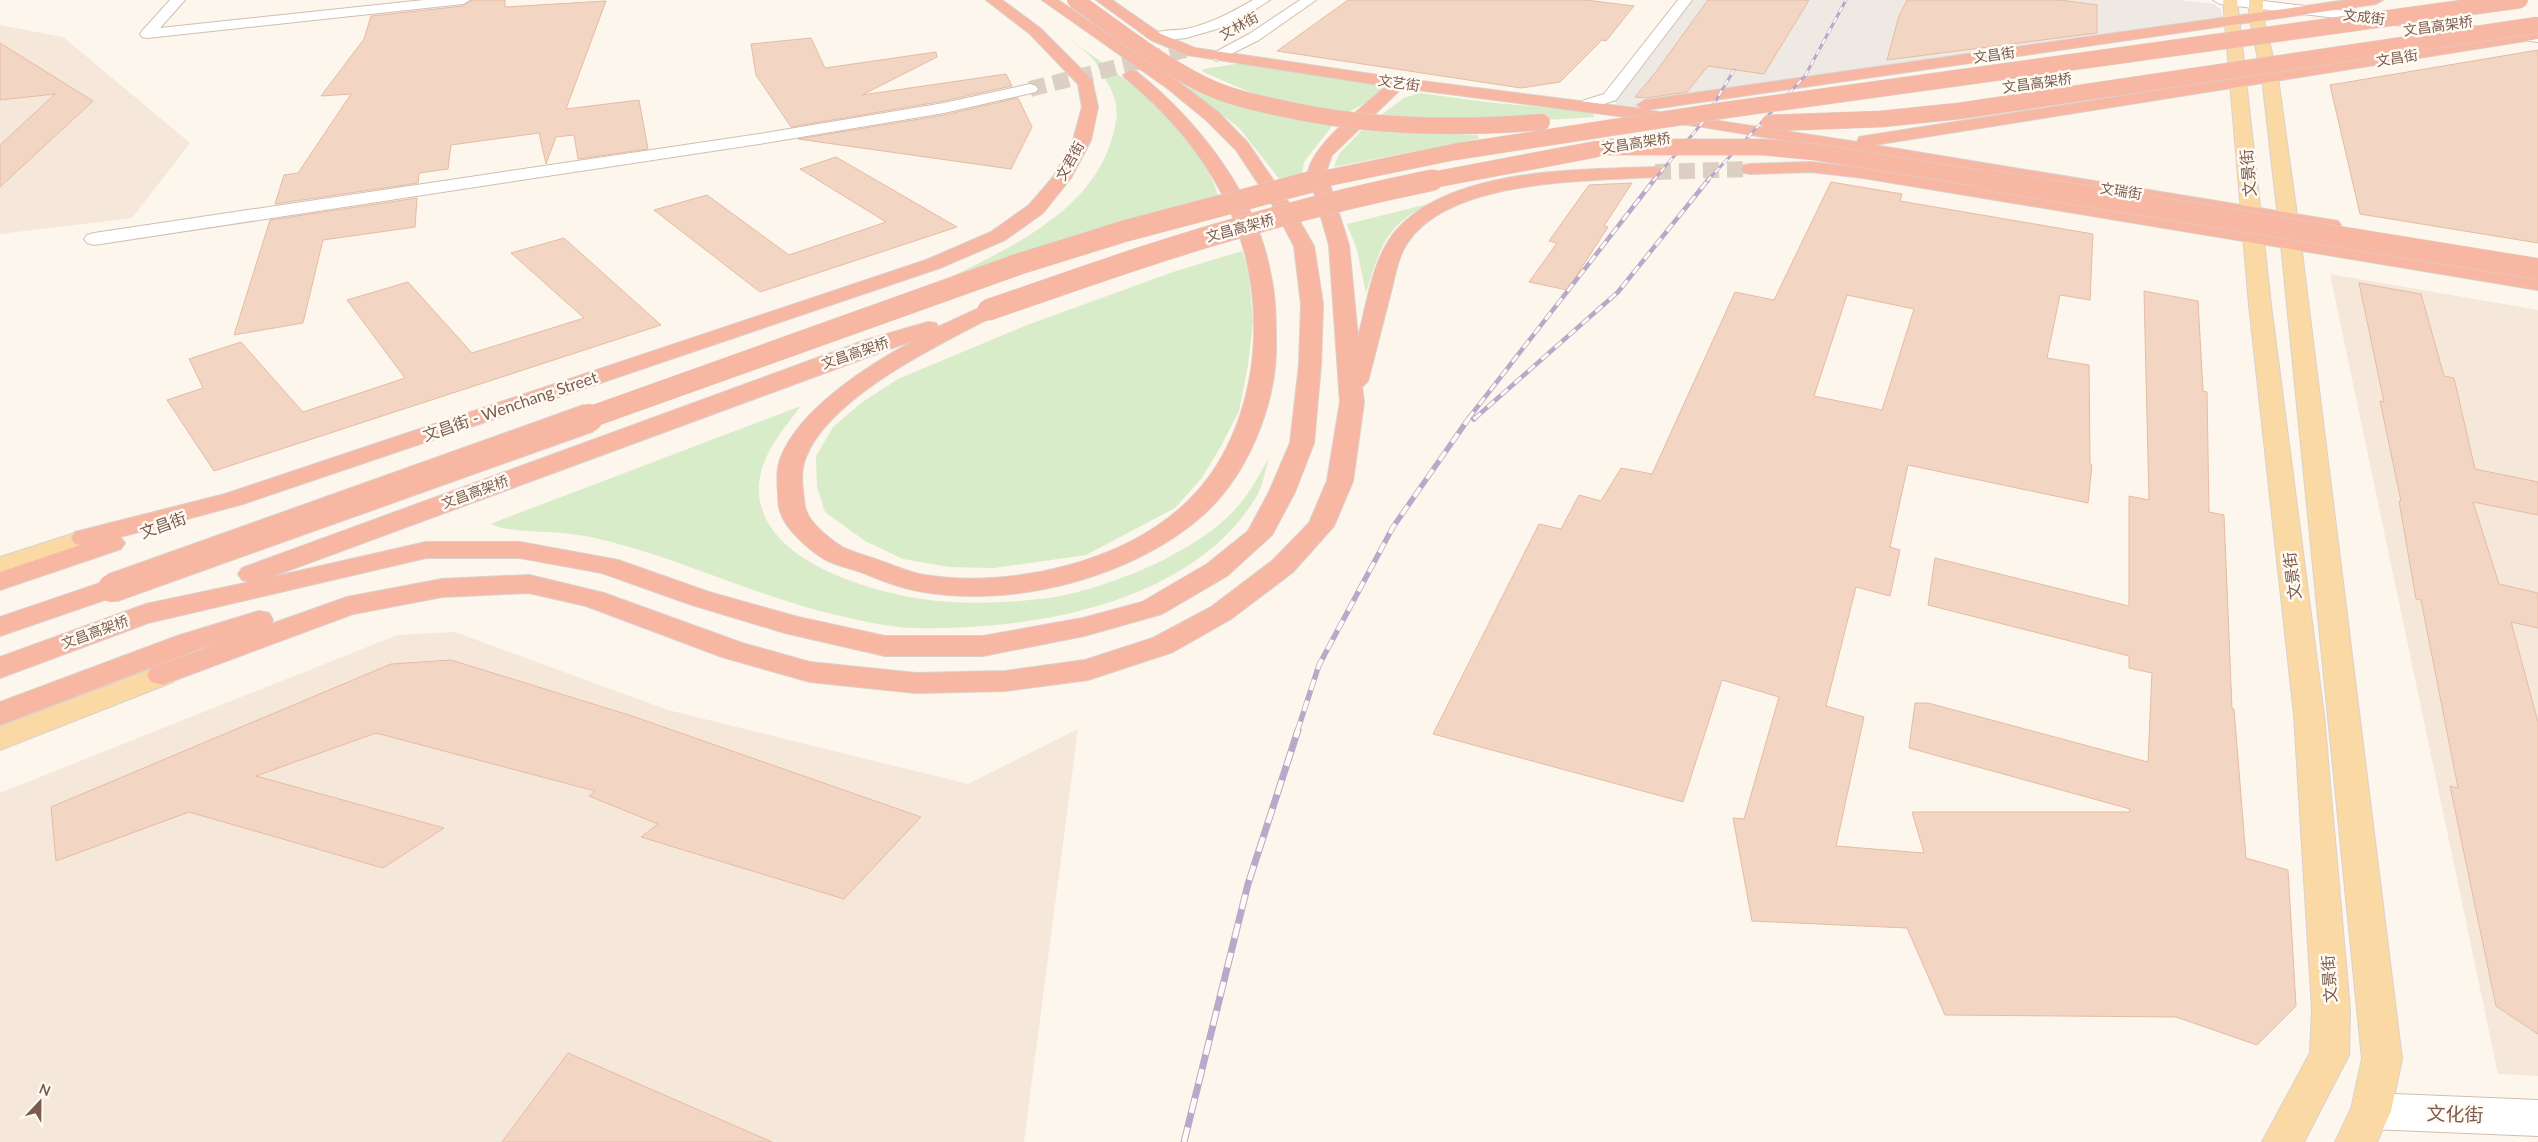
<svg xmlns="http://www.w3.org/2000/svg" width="2538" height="1142" viewBox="0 0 2538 1142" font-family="Lato,'Noto Sans SC',sans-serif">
<rect width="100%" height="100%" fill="#fdf6ec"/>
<g fill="#f5e8da">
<polygon points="0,25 63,37 190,143 132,218 0,234"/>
<polygon points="2330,274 2538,310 2538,1076 2498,1074"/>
<polygon points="455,632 668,710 968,784 1078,729 1024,1142 0,1142 0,793 397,635"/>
</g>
<polygon fill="#efe9e4" points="1685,0 2178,0 2214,4 2221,10 2223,21 1625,112 1610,97"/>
<g fill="#d8ecc9">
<path d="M1052 26C1112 72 1195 118 1218 195L1110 226 942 281C1004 251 1090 213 1111 141 1115 129 1119 114 1115 100 1112 89 1102 73 1096 63 1088 51 1064 36 1052 26Z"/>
<polygon points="1243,63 1382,85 1382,89 1375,97 1344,115 1256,95 1203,72 1203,69"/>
<polygon points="1163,68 1333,125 1304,162 1302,175 1280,180 1239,128"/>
<polygon points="1420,93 1486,102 1593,112 1594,117 1531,121 1377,118 1404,98"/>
<polygon points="1362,130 1478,135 1479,139 1334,167 1339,154"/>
<path d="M1432 203C1385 224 1380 248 1366 293L1357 250 1347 224Z"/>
<polygon points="1242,251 1249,274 1253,322 1248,365 1239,411 1220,448 1201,479 1175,508 1086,555 994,568 949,567 903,559 865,541 825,512 817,487 816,456 833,427 861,403 898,379 1027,325 1176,271"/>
<path d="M801 406C783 430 761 454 759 485 755 558 864 590 921 599 962 605 1008 603 1049 598 1076 595 1127 577 1153 565 1186 549 1221 529 1244 499 1253 487 1261 471 1269 458 1265 470 1263 487 1255 499 1189 605 1029 631 913 628 891 627 866 622 845 617 769 601 700 567 626 546 608 541 589 536 571 534 544 530 515 534 490 524Z"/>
</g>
<g fill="#f3d5c3" stroke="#e6bba3" fill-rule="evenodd">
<polygon points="472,0 505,0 505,7 606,1 566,109 639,100 648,149 578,159 574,135 556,137 546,164 539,133 451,145 448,169 419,173 418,183 275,204 284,175 298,173 351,94 321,96 364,39 371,16 463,6"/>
<polygon points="1348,0 1586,0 1634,6 1606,41 1602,40 1560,82 1521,88 1277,51"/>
<polygon points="1708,0 1809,0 1764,74 1708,66 1687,92 1646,98 1635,97 1655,73"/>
<polygon points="1907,0 2060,0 2097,5 2097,33 1887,60 1899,16"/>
<polygon points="811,38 825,68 936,52 937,57 862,95 1006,74 1012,86 944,101 791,127 756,75 751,44"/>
<polygon points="0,43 93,101 0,187 0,145 55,94 0,100"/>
<polygon points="2538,50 2538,243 2360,214 2330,85"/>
<polygon points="1018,98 1032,127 1011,169 798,139 944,115"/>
<polygon points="836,157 957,227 760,292 654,210 707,195 789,255 886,222 800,169"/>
<path d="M1831 182 1902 194 1900 201 2093 234 2090 300 2060 295 2047 358 2089 365 2090 464 2092 465 2088 503 1908 465 1890 547 1900 550 1890 596 1856 587 1826 706 1864 717 1836 846 1924 853 1912 812H2129L2130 809 1909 748 1915 703H1928L2148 762 2152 673 2129 668V656L1928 605 1935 558 2129 606V496L2149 500 2144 291 2198 301 2203 391 2207 392 2209 512 2224 515 2232 709H2234L2246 858 2288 870 2296 1006 2257 1045 2176 1017 1945 1015 1907 928 1752 921 1733 818 1744 819 1779 697 1722 680 1683 802 1433 734 1539 524 1561 529 1579 495 1601 501 1621 468 1652 474 1735 292 1774 300ZM1847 295 1914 309 1882 410 1814 396Z"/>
<polygon points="1632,183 1604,226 1608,227 1567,290 1529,282 1557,243 1549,241 1589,185"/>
<polygon points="417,198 415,227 323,240 303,323 234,335 270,220"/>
<polygon points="564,238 661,325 214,471 167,400 203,388 189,359 241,342 303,412 405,378 347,300 408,282 472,353 584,318 511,253"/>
<polygon points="2359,283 2421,294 2444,376 2454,378 2475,469 2538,482 2538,515 2473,502 2499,584 2538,593 2538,628 2511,622 2538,722 2538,1034 2496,1006 2450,786 2458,788 2421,600 2416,599 2399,501 2401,501 2380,401 2384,402"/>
<polygon points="451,660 632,716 921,817 844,899 641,837 658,824 589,796 595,791 376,733 256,776 444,828 383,868 189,812 56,861 51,807 391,664"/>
<polygon points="568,1053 772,1142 502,1142"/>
</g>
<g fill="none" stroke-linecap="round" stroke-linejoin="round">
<polyline stroke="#dcd0c4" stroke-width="16" stroke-dasharray="16 8" stroke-linecap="butt" points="1030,89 1193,48"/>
<polyline stroke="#dcd0c4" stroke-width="16" stroke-dasharray="16 8" stroke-linecap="butt" points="1655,172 1750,169"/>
<defs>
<g id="minor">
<polygon points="170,0 185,0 160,28 424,0 470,0 463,4 147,38 142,37 140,34 142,31"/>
<path d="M1253 0H1270L1242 18 1217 29 1186 38 1156 41 1149 37C1154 29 1176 31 1186 29 1210 24 1232 12 1253 0Z"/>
<polygon points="1300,0 1316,0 1259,40 1221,59 1216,61 1208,56 1249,34"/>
<polygon points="1678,0 1692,0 1616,100 1582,111 1576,109 1574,106 1576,103 1604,94"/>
<polygon points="2213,0 2255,0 2538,34 2538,42 2220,4"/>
<polygon points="1030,84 1036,86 1038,89 1036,92 944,113 765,143 94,245 87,243 84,239 87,235 94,233 765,133 944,103"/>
<polygon points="2371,1093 2538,1100 2538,1136 2371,1129 2357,1124 2351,1111 2357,1098"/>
</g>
<g id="major">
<polygon points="2223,0 2237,0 2271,305 2324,715 2350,1010 2349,1055 2304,1142 2262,1142 2310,1053 2312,1010 2294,715 2249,305"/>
<polygon points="2249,0 2263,0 2263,16 2278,78 2301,244 2402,1059 2391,1111 2377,1142 2335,1142 2351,1109 2362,1059 2281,244 2262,78 2249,16"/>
<polygon points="84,530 93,532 97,538 93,544 0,574 0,557"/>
<polygon points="162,665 173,668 177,675 173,682 0,750 0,727"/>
</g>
<g id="highway">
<polygon points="986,0 1002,0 1040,28 1092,80 1098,107 1091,140 1071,178 1043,213 1005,240 940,268 243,504 120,537 125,543 121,549 0,590 0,572 80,545 75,544 71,538 75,532 225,494 926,260 991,232 1029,205 1054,176 1073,140 1082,107 1078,84 1030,34"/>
<path d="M1042 0H1058L1179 82 1218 112 1248 143 1291 206 1314 246 1323 304 1321 365 1314 443 1295 492 1272 535 1227 576 1162 614 1084 636 983 656H885L785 633 689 604 602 573 520 558H426L148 623 0 678V657L146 604 250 582 242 580 238 574 242 568 866 340 928 322 936 323 938 327 988 304 996 305 999 310 996 315C940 344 830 396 806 457 801 468 802 481 803 492 804 498 804 505 806 510 810 524 832 541 844 548 855 553 867 556 878 560 893 565 908 572 924 575 1009 589 1125 563 1188 501 1231 460 1252 396 1254 338 1258 231 1206 144 1125 78L1123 75 1131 70 1137 72C1197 120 1255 193 1270 271 1276 296 1276 323 1276 350 1275 407 1247 475 1204 514 1136 576 1015 608 924 592 904 589 885 582 866 574 853 569 838 566 826 560 810 551 785 529 780 511 778 506 778 499 778 493 777 482 776 468 781 457 801 407 872 363 917 339L268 578 426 542H520L618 560 709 592 798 617 885 636H983L1083 618 1142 602 1207 564 1248 531 1269 492 1290 443 1299 365 1301 304 1294 246 1273 206 1236 150 1206 120 1167 88Z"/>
<path d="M1096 0H1112L1161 34 1195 48 1398 78 1643 109 1637 105 1645 100 2347 0H2383L2376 4 1646 110 1857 142 1859 137 1865 136 2538 31V39L1874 145 2338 221 2341 225 2338 229 2331 231 1703 127 1402 88 1332 155 1326 172 1349 245 1358 337C1367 304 1372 261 1394 233 1447 168 1577 170 1655 167L1661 168 1664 172 1661 176 1655 177C1586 181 1451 179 1408 242 1398 256 1395 276 1391 292 1383 322 1376 351 1368 381L1362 387 1364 402 1353 481 1334 526 1293 572 1231 619 1173 652 1088 680 1005 691 916 693 810 682 722 657 586 606 529 593 442 597 353 614 162 685 151 682 147 675 151 668 225 641 197 650 0 725V702L177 636 259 611 269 613 273 620 271 624 347 597 442 579 529 575 604 593 742 643 810 662 916 673 1005 671 1085 660 1153 638 1211 607 1273 560 1309 523 1327 481 1340 402 1329 245 1308 172C1314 143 1363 107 1386 86L1187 55 1151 40Z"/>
<polygon points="1811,162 1863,168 2538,278 2538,290 1863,178 1811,172 1750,174 1744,173 1741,169 1744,165 1750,164"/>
<polygon points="112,579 122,582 126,588 122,594 0,636 0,617"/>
</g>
</defs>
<use href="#minor" stroke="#d1beb0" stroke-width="2"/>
<use href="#major" stroke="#dad1cd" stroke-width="2"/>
<use href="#highway" stroke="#dad1cd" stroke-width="2"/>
<use href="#minor" fill="#fff" fill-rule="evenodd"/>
<use href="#major" fill="#fbd9a5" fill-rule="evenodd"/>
<use href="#highway" fill="#f7b7a3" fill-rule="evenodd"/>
<defs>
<g id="rail-far3">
<polyline points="1653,181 1703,122 1734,70"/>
<polyline points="1707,181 1805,76 1846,0"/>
</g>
<g id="rail-far2">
<polyline points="1468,419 1654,180"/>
<polyline points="1474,419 1618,292 1708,180"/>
</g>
<g id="rail-far1">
<polyline points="1474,419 1475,418"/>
<polyline points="1297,732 1319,665 1393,527 1469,418"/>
</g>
<polyline id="rail" points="1184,1142 1248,884 1298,730"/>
</defs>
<use href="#rail-far3" stroke="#b9a8c9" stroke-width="3"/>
<use href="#rail-far2" stroke="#b9a8c9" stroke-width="4.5"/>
<use href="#rail-far1" stroke="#b9a8c9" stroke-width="5.5"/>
<use href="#rail" stroke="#b9a8c9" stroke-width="7"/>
<use href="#rail-far3" stroke="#fffaf3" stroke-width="2" stroke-dasharray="6" stroke-linecap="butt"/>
<use href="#rail-far2" stroke="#fffaf3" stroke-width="3" stroke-dasharray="9" stroke-linecap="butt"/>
<use href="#rail-far1" stroke="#fffaf3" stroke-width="4" stroke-dasharray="11" stroke-linecap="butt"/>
<use href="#rail" stroke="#fffaf3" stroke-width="5" stroke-dasharray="15" stroke-linecap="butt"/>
<defs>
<g id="highway-bridge-far2">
<path d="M1075 0C1117 29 1156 61 1202 84 1228 97 1256 103 1285 109 1370 128 1456 129 1542 122"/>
<polyline points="1769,123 1881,119 1959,111 2538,25"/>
<polyline points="1607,147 1763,147 1815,152 1996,181"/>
<polyline points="1313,181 1454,152 1726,110 2520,0"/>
<polyline points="1427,181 1597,149"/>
</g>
<g id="highway-bridge-far1">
<polyline points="1988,180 2538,269"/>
<path d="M988 310C1073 281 1158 250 1245 226 1307 208 1370 193 1433 180"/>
<polyline points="585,419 1019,264 1125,231 1318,180"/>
</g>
<polyline id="highway-bridge" points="112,588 589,418"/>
</defs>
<use href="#highway-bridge-far2" stroke="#dad1cd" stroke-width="17" stroke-linecap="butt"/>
<use href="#highway-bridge-far1" stroke="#dad1cd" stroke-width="22" stroke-linecap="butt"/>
<use href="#highway-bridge" stroke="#dad1cd" stroke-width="30" stroke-linecap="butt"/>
<use href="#highway-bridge-far2" stroke="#f7b7a3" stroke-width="16"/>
<use href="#highway-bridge-far1" stroke="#f7b7a3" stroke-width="21"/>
<use href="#highway-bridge" stroke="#f7b7a3" stroke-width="28"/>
</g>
<g text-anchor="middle" stroke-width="5" stroke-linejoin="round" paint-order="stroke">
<g font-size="14" fill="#7a5c4d" stroke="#fffaf3">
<text transform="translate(2364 17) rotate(7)" y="5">文成街</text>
<text transform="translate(1239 26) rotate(-29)" y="5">文林街</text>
<text transform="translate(2438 26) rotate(-8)" y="5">文昌高架桥</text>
<text transform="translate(1994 55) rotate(-8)" y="5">文昌街</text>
<text transform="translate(2397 58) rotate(-9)" y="5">文昌街</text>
<text transform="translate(1399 83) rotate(8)" y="5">文艺街</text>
<text transform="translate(2037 83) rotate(-8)" y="5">文昌高架桥</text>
<text transform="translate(1636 143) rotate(-9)" y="5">文昌高架桥</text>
<text transform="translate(1070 161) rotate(-61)" y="5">文君街</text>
<text transform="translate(2121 191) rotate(9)" y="5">文瑞街</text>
<text transform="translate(1240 228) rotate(-15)" y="5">文昌高架桥</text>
<text transform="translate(855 353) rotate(-19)" y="5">文昌高架桥</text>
<text transform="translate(475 492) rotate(-20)" y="5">文昌高架桥</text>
<text transform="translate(95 632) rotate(-20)" y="5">文昌高架桥</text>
</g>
<g font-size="16" fill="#7a5c4d" stroke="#fffaf3">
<text transform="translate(2248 173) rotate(-95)" y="6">文景街</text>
<text transform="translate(510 406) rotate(-19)" y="6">文昌街 - Wenchang Street</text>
<text transform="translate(163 525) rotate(-20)" y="6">文昌街</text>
<text transform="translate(2292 576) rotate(-97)" y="6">文景街</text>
<text transform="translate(2329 979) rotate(-94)" y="6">文景街</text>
</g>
<g font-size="19" fill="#7a5c4d" stroke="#fffaf3">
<text transform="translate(2455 1114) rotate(2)" y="7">文化街</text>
</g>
</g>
<g transform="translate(40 1102) rotate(22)" stroke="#fffaf3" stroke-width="4" paint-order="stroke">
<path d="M0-4L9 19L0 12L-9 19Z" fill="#7a5c4d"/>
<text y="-8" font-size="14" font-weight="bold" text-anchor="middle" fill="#7a5c4d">N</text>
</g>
</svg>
